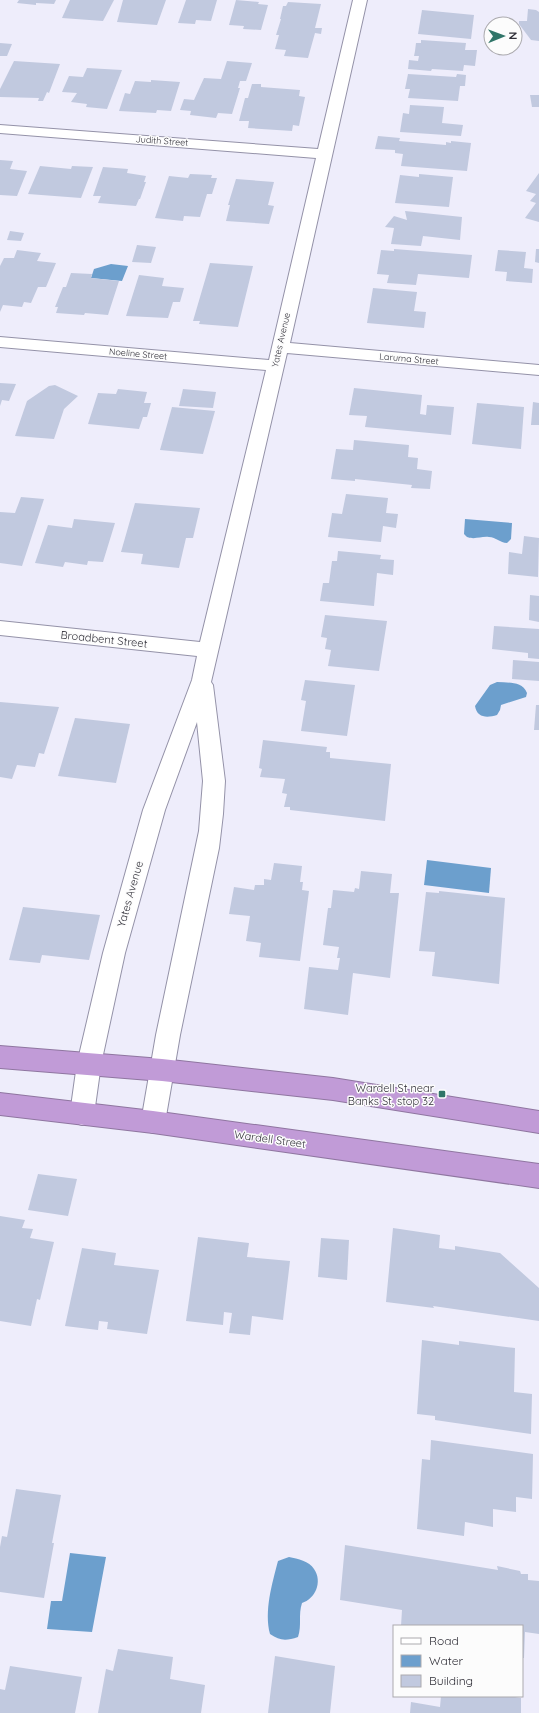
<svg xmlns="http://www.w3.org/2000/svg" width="539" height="1713" viewBox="0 0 539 1713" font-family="Quicksand,sans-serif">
<rect width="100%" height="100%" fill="#eeedfb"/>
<g fill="#6c9fcd">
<polygon points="111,264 128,266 122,281 91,278 94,269"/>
<path d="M465 519 512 523 511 539 507 543C500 543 496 537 489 537 481 536 475 540 467 537L464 534Z"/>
<path d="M497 682C509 683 522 681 527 693L526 697 501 705 500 710 497 715C487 718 477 718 475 706L490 685Z"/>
<polygon points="427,860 491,868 489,893 424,885"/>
<polygon points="70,1553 106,1557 92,1632 47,1629 51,1601 62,1601"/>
<path d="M289 1557C298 1559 309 1561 314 1569 323 1582 315 1599 302 1603 298 1615 302 1625 298 1637 286 1641 280 1641 270 1634 264 1611 272 1584 278 1561Z"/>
</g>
<g fill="#c1c9df">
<polygon points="19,0 56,0 54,4 36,3 36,5 17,3"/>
<polygon points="70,0 114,0 103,21 62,18"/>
<polygon points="123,0 166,0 157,25 117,22"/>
<polygon points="186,0 217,0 211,21 196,20 195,24 178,23"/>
<polygon points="236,0 259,2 258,4 268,5 261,30 243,29 244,26 229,25"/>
<polygon points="288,2 321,4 315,28 322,28 321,34 315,33 308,58 284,56 286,50 275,49 279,35 276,35 281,19 280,19 283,6 286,6"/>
<polygon points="528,9 536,10 539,12 539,41 531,40 519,24 519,21 527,21"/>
<polygon points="422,10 474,15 471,39 418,34"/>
<polygon points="421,40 466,43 465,50 477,50 475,66 464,65 463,71 432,69 431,71 408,69 409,60 418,61 419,56 414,56 415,51 416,43 421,43"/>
<polygon points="0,43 12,44 7,56 0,56"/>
<polygon points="14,61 60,64 49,93 47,92 43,101 38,101 39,98 0,97 0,89"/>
<polygon points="227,61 252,63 246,81 240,81 238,88 240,88 232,114 218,113 216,118 190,115 191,111 180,110 184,99 194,100 204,78 221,79"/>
<polygon points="87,68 122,70 107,109 86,107 87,104 71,102 77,93 62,92 69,76 83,77"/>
<polygon points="408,74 456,77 457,74 466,75 465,86 460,86 458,101 408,98 410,89 405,89"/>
<polygon points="151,80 180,82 171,111 157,110 156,113 119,111 125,93 130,94 135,81 151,82"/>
<polygon points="252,84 261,84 261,87 300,90 299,96 305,97 299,126 293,125 292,131 248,128 249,121 239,121 245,98 248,98"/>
<polygon points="530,95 539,95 539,107 532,107"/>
<polygon points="410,105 444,107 442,123 463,125 461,136 400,132 403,113 409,114"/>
<polygon points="378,136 400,138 399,141 446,145 446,142 451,143 451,141 471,143 467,171 401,166 403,154 395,153 395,150 375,149"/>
<polygon points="0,160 13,161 10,169 27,171 17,196 0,195"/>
<polygon points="40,166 71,169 72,166 93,167 81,198 28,194"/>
<polygon points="103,167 128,169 127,173 146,176 144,182 146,182 140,199 139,199 136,206 98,203 101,196 93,196"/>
<polygon points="539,173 539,222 525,218 536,203 530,201 536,194 526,191"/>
<polygon points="190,174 212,175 211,178 217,178 212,194 207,194 200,217 184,216 183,221 155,218 169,176 188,178"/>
<polygon points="419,174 453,177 449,207 395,203 400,175 419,177"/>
<polygon points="236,179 274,182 268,205 274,206 269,224 226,221 230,205 228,205"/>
<polygon points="405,211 462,217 460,240 423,236 421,246 391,244 394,228 385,227 394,216 407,220"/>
<polygon points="10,231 24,233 21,241 7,240"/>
<polygon points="137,245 156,247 151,263 132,262"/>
<polygon points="394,249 472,255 469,278 418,274 416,285 387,283 389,275 377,274 381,250 394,251"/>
<polygon points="536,249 539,249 539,263 535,262"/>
<polygon points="17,250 41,253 37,261 56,263 46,287 38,287 31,303 24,302 22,307 3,305 0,312 0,266 4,258 14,258"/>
<polygon points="498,250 526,252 524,268 533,269 532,283 506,281 507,272 495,271"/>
<polygon points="210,263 253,266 238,327 199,324 200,321 193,321"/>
<polygon points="71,273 92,274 91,278 119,281 108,315 85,313 84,315 56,313 58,307 55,307 63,287 66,287"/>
<polygon points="139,275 164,278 162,286 184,288 180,302 173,302 168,318 126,316"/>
<polygon points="373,288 417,292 414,311 426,312 424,328 367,323"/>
<polygon points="0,383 16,384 9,401 2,400 0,406"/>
<polygon points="55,385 78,396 64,409 54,439 15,436 27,401 49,386"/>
<polygon points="354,388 422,395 420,414 426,415 427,405 454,407 451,435 365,427 367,416 349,415"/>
<polygon points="118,389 147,392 144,403 151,403 147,417 143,417 139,429 88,424 98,393 116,394"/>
<polygon points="183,389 216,392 213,408 179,406"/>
<polygon points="533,402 539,403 539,425 531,425"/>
<polygon points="477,403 524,407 521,449 472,444"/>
<polygon points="172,407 215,411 203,454 160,450"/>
<polygon points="354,440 409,445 408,457 418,458 417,469 432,471 430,489 411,488 412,485 355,479 355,481 331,479 336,449 353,450"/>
<polygon points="346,494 388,498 386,513 398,514 396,528 383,526 381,542 328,537 332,513 342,514"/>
<polygon points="21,497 44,499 22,566 0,563 0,512 15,513"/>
<polygon points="135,503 200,508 193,538 186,538 179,568 141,564 143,554 121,552"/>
<polygon points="74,519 115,523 103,562 88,561 87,565 65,562 63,567 35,563 48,525 72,528"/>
<polygon points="524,536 539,538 538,577 508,574 509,552 522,554"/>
<polygon points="338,551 381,555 380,559 394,560 393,575 377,573 374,606 320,601 323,583 329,583 332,561 337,561"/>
<polygon points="530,595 539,596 539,622 529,620"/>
<polygon points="325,615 387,621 379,671 328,666 331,650 325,649 327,638 321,637"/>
<polygon points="494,626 539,629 539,659 528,658 528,653 492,649"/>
<polygon points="513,660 539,662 539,681 512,679"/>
<polygon points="305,680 355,685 347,736 301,731 306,701 301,700"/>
<polygon points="0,702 59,707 44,754 39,753 35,767 17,765 12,779 0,777"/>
<polygon points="536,705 539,705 539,730 534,730"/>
<polygon points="75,718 130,724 116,783 58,776"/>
<polygon points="263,740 327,747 326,752 330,752 330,758 391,764 385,821 290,810 290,807 284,807 287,794 282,793 285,779 260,777 262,769 259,768"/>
<polygon points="274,863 302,866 300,882 303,882 302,890 309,891 300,961 259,957 261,943 246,941 250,916 229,914 234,887 254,890 255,885 264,885 264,879 271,880"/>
<polygon points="361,871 392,874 390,893 399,893 390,978 353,973 348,1015 304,1009 309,967 338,970 340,958 337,958 339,947 323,945 328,908 331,908 333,890 354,892 355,888 359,889"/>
<polygon points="439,891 505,898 499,984 432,976 435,952 419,951 426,892 439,893"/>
<polygon points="23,907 100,915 89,960 42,955 40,963 9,960"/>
<polygon points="38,1174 77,1179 68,1216 28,1210"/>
<polygon points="0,1216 25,1220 22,1228 33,1229 30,1238 54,1242 40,1300 37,1299 31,1326 0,1321"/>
<polygon points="393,1228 440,1235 439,1248 455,1250 455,1246 500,1253 539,1288 539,1321 433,1306 434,1308 386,1302"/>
<polygon points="198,1237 249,1243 247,1257 290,1261 283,1320 252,1316 250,1335 229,1333 232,1313 224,1312 223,1325 186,1321"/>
<polygon points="321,1238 349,1240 347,1280 318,1277"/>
<polygon points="82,1248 116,1253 114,1265 159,1270 147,1334 107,1329 108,1322 99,1321 98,1330 65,1326"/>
<polygon points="422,1340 459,1345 459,1341 515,1348 514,1392 532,1394 531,1434 435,1420 435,1416 417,1414"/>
<polygon points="431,1440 533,1454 532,1499 516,1497 516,1512 493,1509 493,1527 465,1522 464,1536 417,1529 422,1459 430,1460"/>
<polygon points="16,1489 61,1495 52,1543 54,1543 44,1598 0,1592 0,1547 2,1536 7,1537"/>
<polygon points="345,1545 498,1570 497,1566 520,1571 521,1574 528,1574 528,1580 539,1581 539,1634 525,1632 524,1658 522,1658 522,1626 401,1626 402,1610 340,1600"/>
<polygon points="118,1649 173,1657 170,1679 205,1685 201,1713 98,1713 106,1669 113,1671"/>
<polygon points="275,1656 335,1666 330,1713 268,1713"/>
<polygon points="10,1666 82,1677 75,1713 0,1713 0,1689 5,1690"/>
<polygon points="441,1696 509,1696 521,1698 521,1713 410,1713 411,1702 440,1707"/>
</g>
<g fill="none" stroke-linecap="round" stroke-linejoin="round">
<defs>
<polygon id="street" points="353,0 367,0 290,343 539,365 539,375 287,353 211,682 213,685 225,781 223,814 219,848 180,1035 165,1122 162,1130 153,1133 144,1130 141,1122 156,1035 199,831 203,781 197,722 165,810 125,953 101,1064 94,1114 91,1122 82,1125 73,1122 70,1114 77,1064 103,953 143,810 192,680 197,656 0,635 0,621 200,642 266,370 0,347 0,337 269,360 316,158 0,133 0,125 318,149"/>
<g id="highway">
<polygon points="0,1046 162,1059 333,1078 539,1111 539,1133 333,1100 162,1081 0,1068"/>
<polygon points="0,1093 153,1111 539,1164 539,1188 153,1133 0,1115"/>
</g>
</defs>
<use href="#street" stroke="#9492a8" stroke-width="2"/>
<use href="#highway" stroke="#8f76a0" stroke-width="2"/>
<use href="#street" fill="#fff" fill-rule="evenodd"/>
<use href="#highway" fill="#c19bd7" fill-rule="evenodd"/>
</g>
<rect fill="#307569" stroke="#fcfcfc" stroke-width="1.5" x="438" y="1090" width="8" height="8" rx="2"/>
<g text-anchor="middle" stroke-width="3" stroke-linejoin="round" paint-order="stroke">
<g font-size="9" fill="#313039" stroke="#fcfcfc">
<text transform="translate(162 141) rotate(4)" y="3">Judith Street</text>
<text transform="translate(281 340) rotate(-77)" y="3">Yates Avenue</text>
<text transform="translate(138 354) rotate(5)" y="3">Noeline Street</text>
<text transform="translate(409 359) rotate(5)" y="3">Laruma Street</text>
</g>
<g font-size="11" fill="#313039" stroke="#fcfcfc">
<text transform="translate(104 639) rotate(6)" y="4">Broadbent Street</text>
<text transform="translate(130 894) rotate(-74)" y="4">Yates Avenue</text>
<text transform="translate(270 1139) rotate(8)" y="4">Wardell Street</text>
</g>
<g font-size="11" fill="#313039" stroke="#fcfcfc" text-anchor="end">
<text x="434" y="1092">Wardell St near<tspan x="434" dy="13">Banks St, stop 32</tspan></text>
</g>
</g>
<rect x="393" y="1625" width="130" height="72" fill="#fcfcfc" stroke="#abaaae"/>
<rect x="401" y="1638" width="20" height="6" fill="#ffffff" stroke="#abaaae"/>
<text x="429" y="1645" font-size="12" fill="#313039">Road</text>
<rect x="401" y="1655" width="20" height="12" fill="#6c9fcd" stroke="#abaaae"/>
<text x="429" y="1665" font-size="12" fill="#313039">Water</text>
<rect x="401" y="1675" width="20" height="12" fill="#c1c9df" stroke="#abaaae"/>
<text x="429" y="1685" font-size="12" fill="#313039">Building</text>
<g transform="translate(503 36) rotate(89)"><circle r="19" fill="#fcfcfc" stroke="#abaaae"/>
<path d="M0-3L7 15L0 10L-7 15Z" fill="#307569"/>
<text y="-6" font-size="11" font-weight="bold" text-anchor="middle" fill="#313039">N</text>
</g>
</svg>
